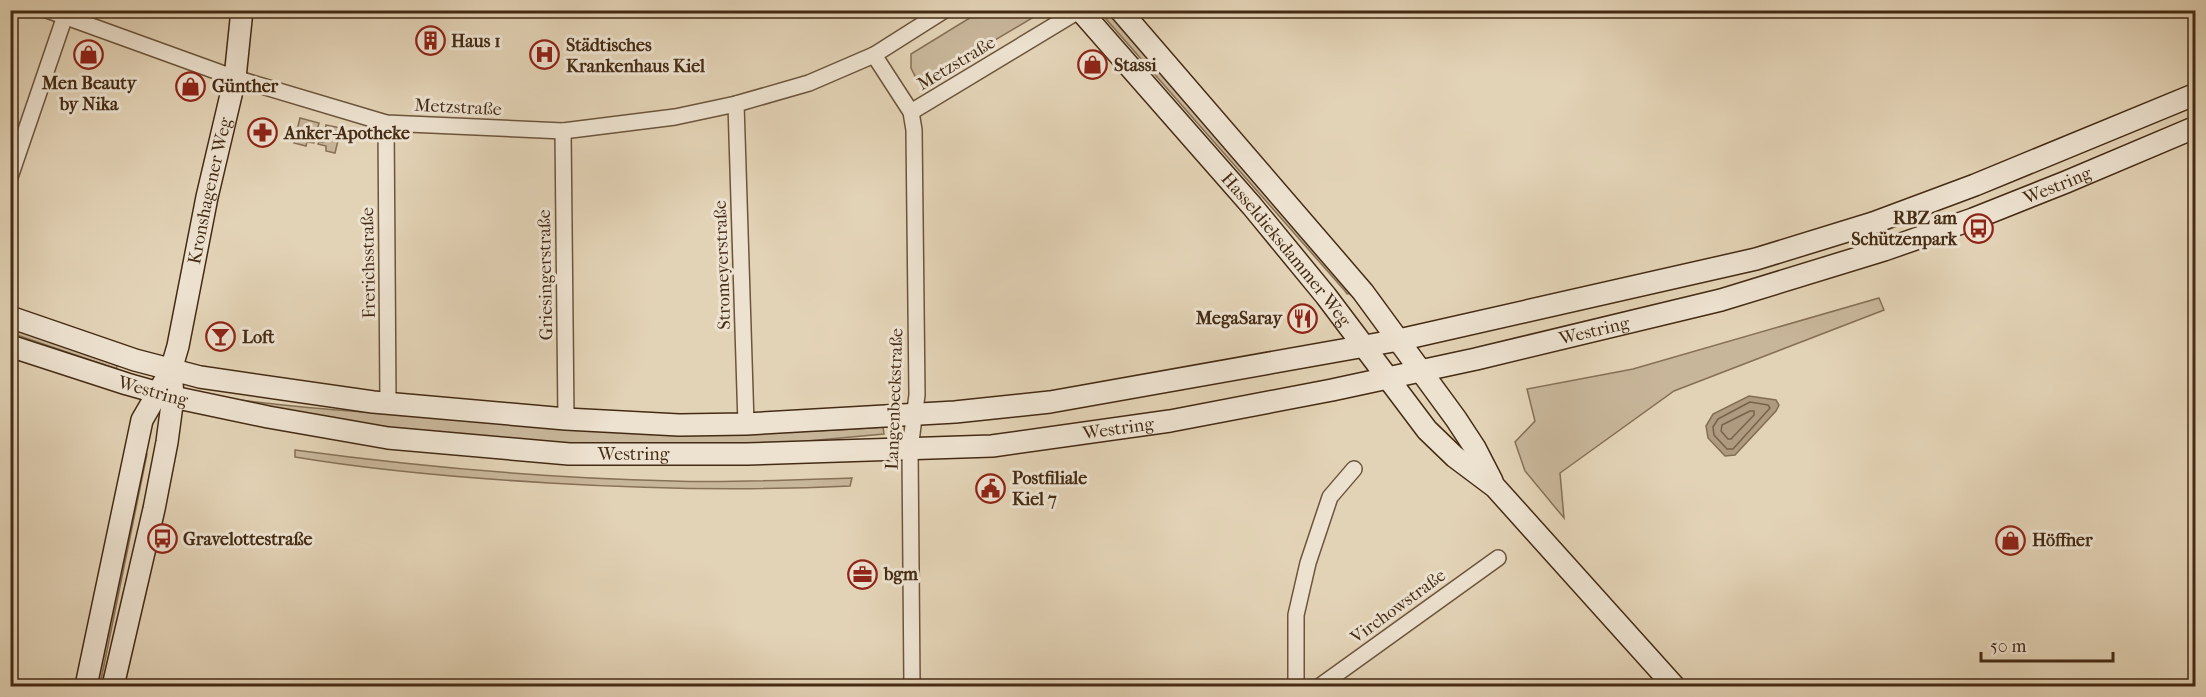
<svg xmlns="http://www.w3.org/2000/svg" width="2206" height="697" viewBox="0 0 2206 697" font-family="'IM FELL French Canon',serif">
<rect width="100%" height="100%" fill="#e3d3b6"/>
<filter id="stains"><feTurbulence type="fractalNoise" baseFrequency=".00333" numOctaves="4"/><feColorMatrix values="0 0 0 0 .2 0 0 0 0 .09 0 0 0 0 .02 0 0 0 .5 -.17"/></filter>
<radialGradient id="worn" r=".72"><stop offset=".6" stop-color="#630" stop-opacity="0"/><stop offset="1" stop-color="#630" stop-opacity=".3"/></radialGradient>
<g fill="#c8b69a" stroke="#867057" stroke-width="1.5">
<polygon points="981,11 1041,11 1039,14 926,81 916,78 911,68 911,54"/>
<polygon points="1114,12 1118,17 1119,26 1353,293 1347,294 1345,291 1106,19"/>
<polygon points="300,118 319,123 314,143 307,142 306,146 294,143"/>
<polygon points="326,125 341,128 335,153 326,151 326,146 318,144 319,142 324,142"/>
<polygon points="1879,298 1884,310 1674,391 1560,473 1564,518 1525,471 1515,442 1535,421 1527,389 1633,369"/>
<polygon points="11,327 118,364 116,369 11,333"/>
<path d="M212 396C290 408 369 412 447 418 592 430 738 438 883 427L884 434 807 441 767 448 571 446 365 427Z"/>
<path d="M295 450C421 467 547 478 673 481 732 483 792 480 852 478L850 486C749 491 650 489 549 483 464 478 379 471 295 457Z"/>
<polygon points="142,453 147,454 101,680 96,679"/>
</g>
<polygon fill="#ad9a7f" stroke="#836e54" stroke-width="1.5" points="1749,396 1776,400 1779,405 1776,411 1735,455 1725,456 1708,438 1706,426 1713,414"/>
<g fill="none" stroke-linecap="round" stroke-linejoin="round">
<g stroke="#78624a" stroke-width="1.5">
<polygon points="1750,402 1768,405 1770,408 1733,449 1727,449 1714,435 1713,427 1718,419"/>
<polygon points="1750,411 1754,411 1754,415 1731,439 1728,439 1721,431 1722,425"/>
</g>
<defs>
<g id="street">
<polyline points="47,10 235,78 386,123 563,131 675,117 736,104 809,83 874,55 945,10"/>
<polyline points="874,55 911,112 914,130 917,395 910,449 912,686"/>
<polyline points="736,104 746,424"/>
<polyline points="911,112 1080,10"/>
<polyline points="386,123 388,403"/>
<polyline points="563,131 566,419"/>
<polyline points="10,177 65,16"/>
<polyline points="1296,686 1296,615 1308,563 1330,497 1354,469"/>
<polyline points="1320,686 1498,558"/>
</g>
<g id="secondary">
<path id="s1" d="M1080 10 1252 206 1326 296 1427 430 1455 457 1495 487 1674 686"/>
<polyline points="1120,10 1363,292 1456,419 1475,448 1492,481"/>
<polyline points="10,317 135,360 200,377 373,402 566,419 679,425 746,424 955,412 1050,402 1399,340 1756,259 1873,223 1975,185 2196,94"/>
<path id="s2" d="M10 346 127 384 173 397 268 417 388 438 569 454H747L992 446 1170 421 1332 390 1476 359 1721 300 1884 250 1973 219 2066 182 2196 127"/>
<path id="s3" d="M86 686 142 420 171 370 178 346 207 197 235 78 242 10"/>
<polyline points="113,686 154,509 167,442 173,397 172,383"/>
</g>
</defs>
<use href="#street" stroke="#6c553c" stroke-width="18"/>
<use href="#secondary" stroke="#442b14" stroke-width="24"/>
<use href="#street" stroke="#ede2d0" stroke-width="15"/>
<use href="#secondary" stroke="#ede2d0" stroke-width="21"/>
</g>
<defs>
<symbol id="building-ring" viewBox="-11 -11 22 22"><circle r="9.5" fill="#ede2d0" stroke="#8f2418" stroke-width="1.5"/><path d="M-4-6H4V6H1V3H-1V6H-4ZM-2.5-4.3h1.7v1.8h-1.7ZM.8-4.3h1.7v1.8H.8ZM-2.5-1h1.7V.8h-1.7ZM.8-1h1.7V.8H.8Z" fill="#8f2418"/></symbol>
<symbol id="shop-ring" viewBox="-11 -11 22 22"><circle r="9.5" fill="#ede2d0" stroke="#8f2418" stroke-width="1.5"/><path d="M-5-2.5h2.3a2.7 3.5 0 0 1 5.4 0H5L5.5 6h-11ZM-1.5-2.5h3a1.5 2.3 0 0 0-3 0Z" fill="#8f2418"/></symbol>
<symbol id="hospital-ring" viewBox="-11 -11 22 22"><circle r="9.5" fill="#ede2d0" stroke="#8f2418" stroke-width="1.5"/><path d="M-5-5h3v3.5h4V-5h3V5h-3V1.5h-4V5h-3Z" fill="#8f2418"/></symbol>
<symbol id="pharmacy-ring" viewBox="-11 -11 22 22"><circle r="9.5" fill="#ede2d0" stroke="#8f2418" stroke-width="1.5"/><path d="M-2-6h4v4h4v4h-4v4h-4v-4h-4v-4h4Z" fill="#8f2418"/></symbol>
<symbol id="bus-ring" viewBox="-11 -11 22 22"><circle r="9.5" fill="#ede2d0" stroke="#8f2418" stroke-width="1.5"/><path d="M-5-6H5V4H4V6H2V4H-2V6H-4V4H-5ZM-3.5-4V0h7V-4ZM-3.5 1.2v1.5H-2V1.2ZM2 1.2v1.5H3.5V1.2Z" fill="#8f2418"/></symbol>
<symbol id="restaurant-ring" viewBox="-11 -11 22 22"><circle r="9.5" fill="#ede2d0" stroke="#8f2418" stroke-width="1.5"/><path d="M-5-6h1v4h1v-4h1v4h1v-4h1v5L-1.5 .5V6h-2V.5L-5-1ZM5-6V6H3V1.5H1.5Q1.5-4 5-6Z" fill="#8f2418"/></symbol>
<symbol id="bar-ring" viewBox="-11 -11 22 22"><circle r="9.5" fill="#ede2d0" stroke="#8f2418" stroke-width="1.5"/><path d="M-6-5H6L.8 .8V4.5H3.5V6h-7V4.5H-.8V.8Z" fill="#8f2418"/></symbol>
<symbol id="civic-ring" viewBox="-11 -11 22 22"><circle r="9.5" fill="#ede2d0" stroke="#8f2418" stroke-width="1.5"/><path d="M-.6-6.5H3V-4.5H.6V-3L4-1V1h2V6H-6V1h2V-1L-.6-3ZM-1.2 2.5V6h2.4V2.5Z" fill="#8f2418"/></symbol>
<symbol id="office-ring" viewBox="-11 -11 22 22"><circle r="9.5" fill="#ede2d0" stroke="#8f2418" stroke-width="1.5"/><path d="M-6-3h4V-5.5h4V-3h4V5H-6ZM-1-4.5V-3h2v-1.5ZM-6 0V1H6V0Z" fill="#8f2418"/></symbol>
</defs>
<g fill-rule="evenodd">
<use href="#building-ring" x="414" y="24" width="33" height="33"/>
<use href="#shop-ring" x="72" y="38" width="33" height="33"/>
<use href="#hospital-ring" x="528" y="38" width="33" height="33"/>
<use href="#shop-ring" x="1076" y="48" width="33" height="33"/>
<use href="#shop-ring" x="174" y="70" width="33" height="33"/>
<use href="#pharmacy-ring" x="246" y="116" width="33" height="33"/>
<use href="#bus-ring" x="1962" y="212" width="33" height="33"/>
<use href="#restaurant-ring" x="1286" y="302" width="33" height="33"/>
<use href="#bar-ring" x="204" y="320" width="33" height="33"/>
<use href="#civic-ring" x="974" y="472" width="33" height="33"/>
<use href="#bus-ring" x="146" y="522" width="33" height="33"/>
<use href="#shop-ring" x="1994" y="524" width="33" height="33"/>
<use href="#office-ring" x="846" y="558" width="33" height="33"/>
</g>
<g text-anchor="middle" stroke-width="6" stroke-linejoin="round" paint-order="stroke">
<g font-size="18" font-weight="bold" fill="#442b14" stroke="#ede2d0" text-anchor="start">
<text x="451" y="47">Haus 1</text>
<text x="566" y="51">Städtisches<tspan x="566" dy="21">Krankenhaus Kiel</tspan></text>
<text x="1114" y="71">Stassi</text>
<text x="89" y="89" text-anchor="middle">Men Beauty<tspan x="89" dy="21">by Nika</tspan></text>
<text x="212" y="92">Günther</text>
<text x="284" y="139">Anker-Apotheke</text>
<text x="1957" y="224" text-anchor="end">RBZ am<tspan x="1957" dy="21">Schützenpark</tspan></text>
<text x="1282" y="324" text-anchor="end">MegaSaray</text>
<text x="242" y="343">Loft</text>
<text x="1012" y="484">Postfiliale<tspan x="1012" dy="21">Kiel 7</tspan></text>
<text x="183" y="545">Gravelottestraße</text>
<text x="2032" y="546">Höffner</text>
<text x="884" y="580">bgm</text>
</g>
<g font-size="18" fill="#442b14" stroke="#ede2d0">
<text transform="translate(956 63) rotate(-31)" y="6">Metzstraße</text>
<text transform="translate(458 107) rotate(3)" y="6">Metzstraße</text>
<text dy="6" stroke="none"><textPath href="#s2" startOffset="2094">Westring</textPath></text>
<text dy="6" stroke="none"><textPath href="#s3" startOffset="513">Kronshagener Weg</textPath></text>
<text dy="6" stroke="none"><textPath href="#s1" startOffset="316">Hasseldieksdammer Weg</textPath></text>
<text transform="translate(368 263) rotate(-91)" y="6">Frerichsstraße</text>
<text transform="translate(722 265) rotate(-92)" y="6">Stromeyerstraße</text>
<text transform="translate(545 275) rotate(-91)" y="6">Griesingerstraße</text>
<text dy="6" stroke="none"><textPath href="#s2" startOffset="1608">Westring</textPath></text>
<text dy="6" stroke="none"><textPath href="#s2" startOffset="150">Westring</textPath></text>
<text transform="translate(894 399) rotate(-88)" y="6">Langenbeckstraße</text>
<text dy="6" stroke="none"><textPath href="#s2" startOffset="1122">Westring</textPath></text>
<text dy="6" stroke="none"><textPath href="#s2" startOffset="636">Westring</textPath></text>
<text transform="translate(1398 606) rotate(-36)" y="6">Virchowstraße</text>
</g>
</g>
<rect width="2206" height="697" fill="none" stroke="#e3d3b6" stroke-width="36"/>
<rect x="12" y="12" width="2182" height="673" fill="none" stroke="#442b14" stroke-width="3"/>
<rect x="18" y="18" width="2170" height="661" fill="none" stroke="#442b14" stroke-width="1.5"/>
<path d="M1981 652v9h132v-9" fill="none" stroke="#442b14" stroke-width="3"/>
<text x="1990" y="652" font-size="18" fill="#442b14" stroke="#ede2d0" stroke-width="4.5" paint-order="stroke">50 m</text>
<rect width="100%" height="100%" filter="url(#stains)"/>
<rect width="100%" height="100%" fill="url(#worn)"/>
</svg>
